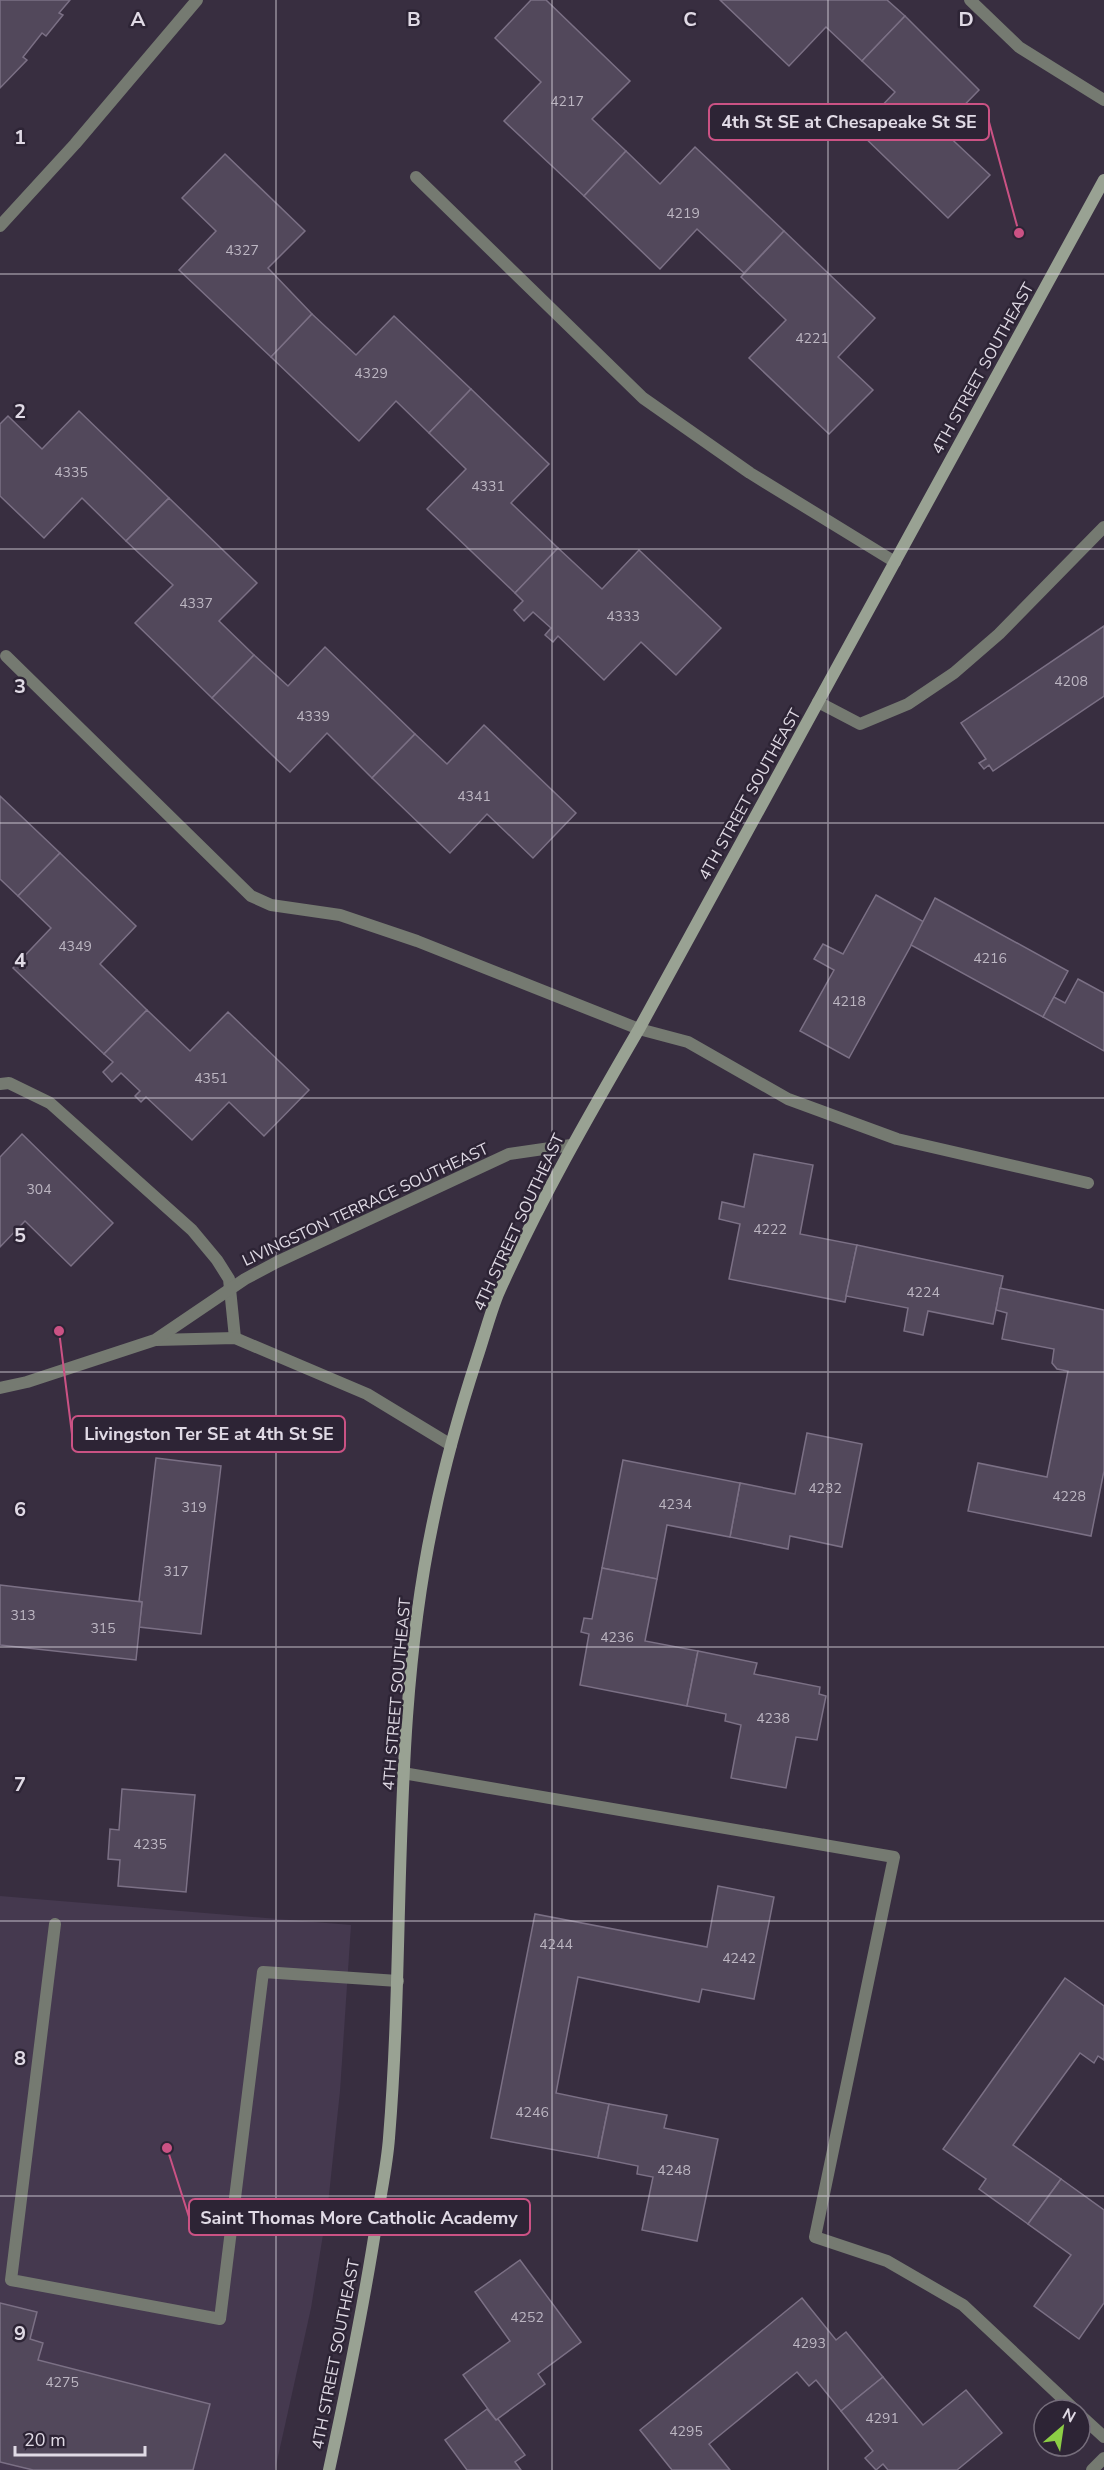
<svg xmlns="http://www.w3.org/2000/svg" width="1104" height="2470" viewBox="0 0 1104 2470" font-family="'Nunito Sans',sans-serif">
<rect width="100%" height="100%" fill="#382e40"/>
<polygon fill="#45394f" points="0,1896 351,1925 340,2091 328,2204 311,2308 275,2470 0,2470"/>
<g fill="#52485b" stroke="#7b7085" stroke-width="1.5">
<polygon points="0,0 70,0 59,13 63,15 46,36 42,33 23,57 27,60 0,88"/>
<polygon points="531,0 546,0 630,81 592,119 626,151 584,196 504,121 541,82 495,38"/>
<polygon points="720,0 887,0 905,16 862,61 826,27 789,66"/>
<polygon points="905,16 979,90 941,129 990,175 948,218 858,131 895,92 862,61"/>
<polygon points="695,147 784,231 744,273 697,229 660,269 584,196 626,151 660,184"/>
<polygon points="225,154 305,231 268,268 312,314 271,357 179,270 216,231 182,198"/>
<polygon points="784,231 875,318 838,357 873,390 829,434 749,358 786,320 741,277"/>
<polygon points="312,314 356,355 394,316 471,389 429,433 396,401 359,441 271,357"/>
<polygon points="471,389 549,464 511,503 558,548 515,593 427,509 466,469 429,433"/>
<polygon points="79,411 169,498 126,541 82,498 44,538 0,496 0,424 8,416 42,449"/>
<polygon points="169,498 257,583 219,621 254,655 212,698 135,623 173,585 126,541"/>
<polygon points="558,548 602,589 639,550 721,628 676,675 641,642 604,680 558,636 553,642 545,635 551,628 533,612 524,621 514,610 523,601 515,593"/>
<polygon points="1104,626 1104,696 993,771 989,765 984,769 979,763 986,759 961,723"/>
<polygon points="325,647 415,734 372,778 327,733 290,772 212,698 254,655 288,686"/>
<polygon points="484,725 576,813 533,858 487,814 450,853 372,778 415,734 447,764"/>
<polygon points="0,796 60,853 18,896 0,879"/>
<polygon points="60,853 136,926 100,964 147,1010 104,1054 13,968 51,928 18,896"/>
<polygon points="876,895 924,922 849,1058 800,1031 834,970 814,959 823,944 843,954"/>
<polygon points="935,898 1068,971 1043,1017 911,945"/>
<polygon points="1078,979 1104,993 1104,1051 1043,1017 1054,997 1065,1003"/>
<polygon points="147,1010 190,1051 228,1012 309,1090 264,1136 229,1102 192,1140 146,1097 141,1102 135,1096 140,1091 121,1073 112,1082 103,1072 113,1062 104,1054"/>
<polygon points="22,1134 113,1223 71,1266 25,1221 0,1247 0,1157"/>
<polygon points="754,1154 813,1165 800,1234 857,1245 845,1302 729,1279 740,1224 719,1219 722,1202 744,1207"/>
<polygon points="857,1245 1003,1276 993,1324 928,1311 923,1335 904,1331 908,1308 846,1296"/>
<polygon points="1000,1288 1104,1310 1104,1471 1091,1536 968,1511 978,1463 1047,1477 1068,1371 1057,1369 1052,1363 1054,1349 1002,1339 1007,1313 996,1310"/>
<polygon points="807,1433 862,1444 842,1547 790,1536 788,1549 730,1537 740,1483 795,1494"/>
<polygon points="156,1458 221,1466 201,1634 139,1627 142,1602 139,1601"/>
<polygon points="623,1460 740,1483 730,1537 667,1525 657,1579 602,1568"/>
<polygon points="602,1568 657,1579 645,1641 698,1651 687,1706 580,1685 589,1634 581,1632 584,1618 592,1619"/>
<polygon points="0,1585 142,1602 136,1660 0,1645"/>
<polygon points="698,1651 757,1663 754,1674 820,1687 819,1694 826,1696 817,1740 796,1737 786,1788 731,1778 741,1725 725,1721 726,1714 687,1706"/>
<polygon points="122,1789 195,1795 186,1892 118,1886 120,1860 108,1859 110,1829 119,1830"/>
<polygon points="718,1886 774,1897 754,1999 702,1989 699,2002 578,1977 556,2093 609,2104 598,2158 491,2138 535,1914 707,1947"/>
<polygon points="1065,1978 1104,2006 1104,2060 1098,2056 1094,2063 1080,2053 1013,2145 1061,2179 1028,2224 979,2189 986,2179 943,2149"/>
<polygon points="609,2104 667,2115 664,2128 718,2139 697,2241 642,2230 653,2177 637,2174 638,2166 598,2158"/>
<polygon points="1061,2179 1104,2210 1104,2303 1079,2339 1034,2306 1071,2255 1028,2224"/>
<polygon points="520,2260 581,2342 538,2374 545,2384 496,2420 463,2375 510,2341 475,2292"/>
<polygon points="802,2298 836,2340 846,2332 883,2377 841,2411 816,2380 809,2386 797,2372 709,2444 730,2470 672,2470 640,2430"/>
<polygon points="0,2303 37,2312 30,2339 43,2343 38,2360 210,2404 193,2470 33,2470 0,2462"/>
<polygon points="883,2377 923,2425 966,2390 1002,2433 957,2470 888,2470 883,2464 876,2470 865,2458 873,2451 841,2411"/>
<polygon points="487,2409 496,2420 498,2419 525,2455 515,2462 521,2470 467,2470 445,2440"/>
</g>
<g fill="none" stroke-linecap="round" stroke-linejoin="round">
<g stroke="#757a71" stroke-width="12">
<polyline points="970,0 1019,47 1104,100"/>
<polyline points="416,177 643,398 750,473 895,562"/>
<polyline points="6,656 251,896 271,905 340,915 417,941 639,1029 688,1042 788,1099 897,1139 1088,1183"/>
<polyline points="818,702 860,724 908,704 954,673 999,634 1104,527"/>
<polyline points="0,1084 9,1083 50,1103 192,1230 217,1260 229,1279 235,1338"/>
<polyline points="403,1773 894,1857 815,2237 887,2261 963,2305 1075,2410"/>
<polyline points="55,1924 11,2280 220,2319 263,1972 398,1981"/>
<polyline points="1080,2415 1104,2437"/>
</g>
<g stroke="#757a71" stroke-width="12">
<polyline points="0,226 75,144 197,0"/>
<polyline points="156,1340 235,1338 367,1394 451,1445"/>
<polyline points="0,1388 27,1382 155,1340 245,1279 277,1262 509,1154 571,1145"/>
<polyline points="1092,2470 1104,2458"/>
</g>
<path stroke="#99a293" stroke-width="12" d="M329 2470C347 2387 364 2304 377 2219 381 2192 387 2165 389 2138 406 1931 390 1721 434 1517 445 1463 460 1410 477 1358 484 1337 490 1314 498 1294 539 1202 589 1115 639 1029L1104 180"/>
</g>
<path fill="none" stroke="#e0dae5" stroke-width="1.5" stroke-opacity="0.55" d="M276 0V2470M552 0V2470M828 0V2470M0 274H1104M0 549H1104M0 823H1104M0 1098H1104M0 1372H1104M0 1647H1104M0 1921H1104M0 2196H1104"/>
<g text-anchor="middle" stroke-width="5" stroke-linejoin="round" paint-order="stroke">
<g font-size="14" fill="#bcb6c2">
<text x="567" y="106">4217</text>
<text x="683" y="218">4219</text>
<text x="242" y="255">4327</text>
<text x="812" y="343">4221</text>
<text x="371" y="378">4329</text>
<text x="71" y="477">4335</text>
<text x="488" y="491">4331</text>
<text x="196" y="608">4337</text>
<text x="623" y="621">4333</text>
<text x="1071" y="686">4208</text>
<text x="313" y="721">4339</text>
<text x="474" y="801">4341</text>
<text x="75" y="951">4349</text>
<text x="990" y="963">4216</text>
<text x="849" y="1006">4218</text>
<text x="211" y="1083">4351</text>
<text x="39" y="1194">304</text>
<text x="770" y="1234">4222</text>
<text x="923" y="1297">4224</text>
<text x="825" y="1493">4232</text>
<text x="1069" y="1501">4228</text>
<text x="675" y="1509">4234</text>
<text x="194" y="1512">319</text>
<text x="176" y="1576">317</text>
<text x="23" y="1620">313</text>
<text x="103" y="1633">315</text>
<text x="617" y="1642">4236</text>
<text x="773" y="1723">4238</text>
<text x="150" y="1849">4235</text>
<text x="556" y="1949">4244</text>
<text x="739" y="1963">4242</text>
<text x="532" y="2117">4246</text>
<text x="674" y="2175">4248</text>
<text x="527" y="2322">4252</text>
<text x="809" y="2348">4293</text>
<text x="62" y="2387">4275</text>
<text x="882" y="2423">4291</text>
<text x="686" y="2436">4295</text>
</g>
<g font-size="16" fill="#e0dae5" stroke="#2d2435">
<text transform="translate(982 368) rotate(-61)" y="6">4TH STREET SOUTHEAST</text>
<text transform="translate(749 794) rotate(-61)" y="6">4TH STREET SOUTHEAST</text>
<text transform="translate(365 1204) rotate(-25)" y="6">LIVINGSTON TERRACE SOUTHEAST</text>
<text transform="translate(518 1222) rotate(-65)" y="6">4TH STREET SOUTHEAST</text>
<text transform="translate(396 1694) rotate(-85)" y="6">4TH STREET SOUTHEAST</text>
<text transform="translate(335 2354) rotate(-79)" y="6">4TH STREET SOUTHEAST</text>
</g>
</g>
<g font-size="20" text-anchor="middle" font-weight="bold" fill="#e0dae5" stroke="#2d2435" stroke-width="5" stroke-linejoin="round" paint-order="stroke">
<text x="138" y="26">A</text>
<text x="414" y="26">B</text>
<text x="690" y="26">C</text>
<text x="966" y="26">D</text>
<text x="20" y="144">1</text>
<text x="20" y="418">2</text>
<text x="20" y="693">3</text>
<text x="20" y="967">4</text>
<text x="20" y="1242">5</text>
<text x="20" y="1516">6</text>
<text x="20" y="1791">7</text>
<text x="20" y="2065">8</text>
<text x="20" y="2340">9</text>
</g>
<path fill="none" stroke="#cb5284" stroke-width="2" d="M1019 233L989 122M59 1331L72 1434M167 2148L189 2217"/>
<g fill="#cb5284" stroke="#2d2435" stroke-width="2">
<circle cx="1019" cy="233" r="6"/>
<circle cx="59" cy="1331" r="6"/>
<circle cx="167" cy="2148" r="6"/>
</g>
<g fill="#2d2435" stroke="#cb5284" stroke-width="2">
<rect x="709" y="104" width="280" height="36" rx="6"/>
<rect x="72" y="1416" width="273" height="36" rx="6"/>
<rect x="189" y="2199" width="341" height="36" rx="6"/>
</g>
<g font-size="18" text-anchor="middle" font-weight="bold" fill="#e0dae5">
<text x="849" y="128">4th St SE at Chesapeake St SE</text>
<text x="209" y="1440">Livingston Ter SE at 4th St SE</text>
<text x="359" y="2224">Saint Thomas More Catholic Academy</text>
</g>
<g transform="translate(1062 2428) rotate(29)"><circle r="28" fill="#2d2435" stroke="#756d7b" stroke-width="1.5"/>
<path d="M0-4.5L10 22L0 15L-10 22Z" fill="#8cce45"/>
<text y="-9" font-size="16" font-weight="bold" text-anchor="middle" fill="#e0dae5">N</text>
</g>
<path d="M15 2446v9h130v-9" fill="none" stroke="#e0dae5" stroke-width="3"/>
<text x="24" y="2446" font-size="18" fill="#e0dae5" stroke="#2d2435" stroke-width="4.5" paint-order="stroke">20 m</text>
</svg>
